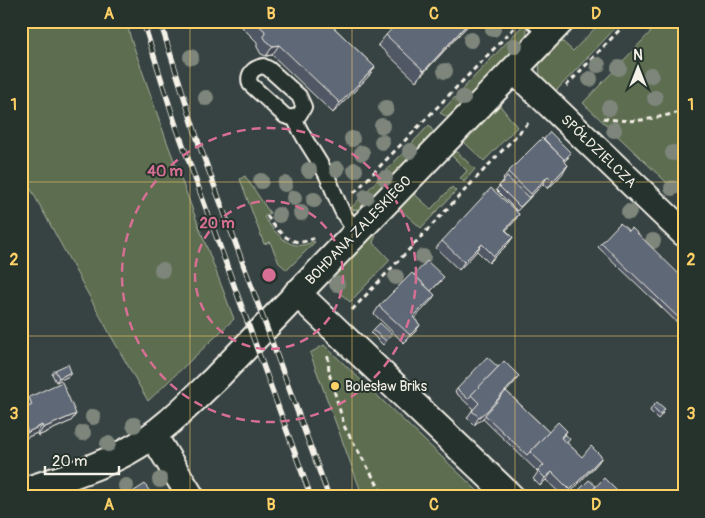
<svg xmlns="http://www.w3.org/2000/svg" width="705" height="518" viewBox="0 0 705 518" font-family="Pangolin,sans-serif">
<rect width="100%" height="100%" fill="#374343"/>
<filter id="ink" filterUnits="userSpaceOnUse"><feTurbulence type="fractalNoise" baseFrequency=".02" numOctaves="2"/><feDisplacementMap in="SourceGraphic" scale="10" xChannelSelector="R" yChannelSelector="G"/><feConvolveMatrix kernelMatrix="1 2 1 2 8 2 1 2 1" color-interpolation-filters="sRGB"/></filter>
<g filter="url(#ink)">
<g fill="#5d6d4f" stroke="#a8af9c">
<polygon points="21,21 127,21 130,36 167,142 234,319 148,401 111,336 21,171"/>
<polygon points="602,21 622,21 556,91 540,75 539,62 557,42 563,42 573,51"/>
<polygon points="661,21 684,21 684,199 583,103"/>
<polygon points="526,22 527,33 524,42 449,118 440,113"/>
<polygon points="498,103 517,127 484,161 465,143 463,139"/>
<polygon points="429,125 434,133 361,209 354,210 351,208"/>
<polygon points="451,151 456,151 475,169 464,182 460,178 467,171 451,155"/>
<path d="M245 176 270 213 264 217C277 235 291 254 314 241L315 242 287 270 279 263 270 242 264 244 240 179Z"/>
<polygon points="452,187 456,191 421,228 402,211 394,210 412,192 431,209"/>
<polygon points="373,234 376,236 373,242 390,260 350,302 332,286 330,279"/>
<polygon points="324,345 484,497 363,497 310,353"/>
</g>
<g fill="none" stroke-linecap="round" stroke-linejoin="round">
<defs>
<g id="service">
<polyline points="533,21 547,36"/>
<path d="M263 66 269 69 299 96 304 107 299 115 292 118 285 116 250 84C247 74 253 68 263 66Z"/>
<path d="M294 117C302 138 315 153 325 172 336 193 339 214 357 231"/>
</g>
<g id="minor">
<polyline points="514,70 684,233"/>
<polyline points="297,293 511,497"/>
<polyline points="153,435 191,497"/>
<path d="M21 492C57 480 95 469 128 451 161 433 189 404 216 378L561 21"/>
</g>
</defs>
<use href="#service" stroke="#f4f1e8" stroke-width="18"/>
<use href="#minor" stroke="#f4f1e8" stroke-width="30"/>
<g stroke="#f4f1e8" stroke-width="3" stroke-dasharray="5 4" stroke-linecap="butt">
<polyline points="566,86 628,21"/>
<path d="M603 118C635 124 652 119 684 111"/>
<polyline points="354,193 515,27"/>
<path d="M267 216C278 232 293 250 314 238"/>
<polyline points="352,310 531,120"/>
<polyline points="328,356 329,373 345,428 380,489 382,497"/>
</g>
<use href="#service" stroke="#26332d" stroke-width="14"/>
<use href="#minor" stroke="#26332d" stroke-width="26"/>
<defs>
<g id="rail">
<polyline points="143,21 175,123 311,497"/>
<polyline points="160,21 199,144 329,497"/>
</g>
</defs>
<use href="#rail" stroke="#f4f1e8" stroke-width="5.5"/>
<use href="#rail" stroke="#26332d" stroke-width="4" stroke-dasharray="11" stroke-linecap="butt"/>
</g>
<g fill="#7e867c">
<circle cx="493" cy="29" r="8"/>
<circle cx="471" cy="40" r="8"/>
<circle cx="515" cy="46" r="8"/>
<circle cx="191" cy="57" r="8"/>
<circle cx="598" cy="65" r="8"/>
<circle cx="619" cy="68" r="8"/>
<circle cx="445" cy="71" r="8"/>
<circle cx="651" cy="75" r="8"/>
<circle cx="590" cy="79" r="8"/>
<circle cx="206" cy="98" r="8"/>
<circle cx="463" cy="98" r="8"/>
<circle cx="655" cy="98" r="8"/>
<circle cx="386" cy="108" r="8"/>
<circle cx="609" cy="108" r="8"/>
<circle cx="382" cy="126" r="8"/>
<circle cx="614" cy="130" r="8"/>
<circle cx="352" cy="139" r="8"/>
<circle cx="382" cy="142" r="8"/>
<circle cx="410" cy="151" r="8"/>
<circle cx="362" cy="153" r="8"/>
<circle cx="673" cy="153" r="8"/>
<circle cx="337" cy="169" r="8"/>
<circle cx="309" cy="170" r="8"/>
<circle cx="355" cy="170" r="8"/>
<circle cx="385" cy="178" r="8"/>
<circle cx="261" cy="181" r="8"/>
<circle cx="285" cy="184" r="8"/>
<circle cx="672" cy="188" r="8"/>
<circle cx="366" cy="197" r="8"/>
<circle cx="294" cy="198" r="8"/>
<circle cx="314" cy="200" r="8"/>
<circle cx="629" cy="212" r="8"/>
<circle cx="301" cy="213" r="8"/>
<circle cx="279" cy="215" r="8"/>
<circle cx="653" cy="241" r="8"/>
<circle cx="423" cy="257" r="8"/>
<circle cx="162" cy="270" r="8"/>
<circle cx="396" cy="277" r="8"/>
<circle cx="337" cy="284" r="8"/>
<circle cx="93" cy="417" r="8"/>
<circle cx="134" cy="425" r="8"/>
<circle cx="83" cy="433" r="8"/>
<circle cx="108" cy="444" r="8"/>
<circle cx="160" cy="480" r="8"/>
<circle cx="126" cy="486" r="8"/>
</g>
<g fill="#515965" stroke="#f4f1e8">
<polygon points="236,21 327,21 375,67 368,77 333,113 272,55 266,56 261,54 257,47 257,42"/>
<polygon points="472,21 416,81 378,45 386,35"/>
<polygon points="569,157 564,162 568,165 563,173 548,189 543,184 517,211 496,190 504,180 503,179 508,172"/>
<polygon points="519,214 506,230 513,237 508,244 489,263 477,251 459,270 436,248 442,241"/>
<polygon points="601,243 684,279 684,329 598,247"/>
<polygon points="414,275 441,281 431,291 430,302 414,318 420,325 415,332 404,343 374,314 379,306"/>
<polygon points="373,330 392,334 383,345 371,333"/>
<polygon points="55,370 71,372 69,376 56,382 52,374"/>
<polygon points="514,383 506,391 549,432 567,431 565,434 567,443 582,457 602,457 597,464 566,497 564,497 546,480 540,486 533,479 538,472 482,418 474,425 467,418 473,409 455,392 457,389"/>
<polygon points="29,397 76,414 71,421 38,436 37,433 23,439 21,436 21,411 26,409 24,404"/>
<polygon points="652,407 663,413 658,419 650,411"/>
</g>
<g fill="#424953" stroke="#f4f1e8">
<polygon points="470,21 472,21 416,81 424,71"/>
<polygon points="279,45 272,55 266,56 273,46"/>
<polygon points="375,67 368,77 333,113 340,103"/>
<polygon points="568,165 563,173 548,189 553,181"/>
<polygon points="548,176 543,184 526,201 531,194"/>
<polygon points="519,214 514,222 500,237 505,230"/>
<polygon points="513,237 508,244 489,263 494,256"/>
<polygon points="482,244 477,251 459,270 464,262"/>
<polygon points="435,295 430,302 408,325 413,317"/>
<polygon points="420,325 415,332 404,343 410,335"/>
<polygon points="71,372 69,376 56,382 59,378"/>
<polygon points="519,376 514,383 482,419 474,425 479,417"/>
<polygon points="76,414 71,421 38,436 43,428"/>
<polygon points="42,425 37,433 23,439 28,432"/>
<polygon points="602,457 597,464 566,497 570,490"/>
<polygon points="552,472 546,480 540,486 545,478"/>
</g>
<g fill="#5e6876" stroke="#f4f1e8">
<polygon points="254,21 327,21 375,67 340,103 279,45 273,46 268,43 264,37 265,31"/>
<polygon points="399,21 470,21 424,71 386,35"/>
<polygon points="550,132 571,153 563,161 564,159 544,139"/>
<polygon points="542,138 564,159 563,160 568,165 553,181 548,176 531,194 508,172"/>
<polygon points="507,177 529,198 520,207 499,186"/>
<polygon points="491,188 519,214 505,230 513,237 494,256 482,244 464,262 442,241"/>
<polygon points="620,223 629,231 632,228 684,279 684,323 601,243"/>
<polygon points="427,261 444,277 431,291 414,275"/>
<polygon points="412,273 435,295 413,317 420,325 410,335 379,306"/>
<polygon points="380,323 392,334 386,341 373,330"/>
<polygon points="487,357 498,367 468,399 457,389"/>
<polygon points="21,360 22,360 25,368 21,369"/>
<polygon points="504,361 519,376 487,411 479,417 472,411 479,403 471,395"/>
<polygon points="68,364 71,372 59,378 55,370"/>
<polygon points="62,382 76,414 43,428 42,425 28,432 21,417 21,411 32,405 29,397"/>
<polygon points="506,391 549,432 527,455 485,415"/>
<polygon points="657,402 665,409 660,415 652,407"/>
<polygon points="558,422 567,431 561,437 582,457 591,446 602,457 570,490 552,472 545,478 538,471 544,465 530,452"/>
<polygon points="565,434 570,439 567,443 561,438"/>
<polygon points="604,478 623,497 586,497"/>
<polygon points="589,480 596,486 586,497 579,497 576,493"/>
<polygon points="145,484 153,497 120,497 127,492 128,495"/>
</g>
</g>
<path fill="none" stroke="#ffd166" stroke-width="1" stroke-opacity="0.55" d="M190 21V497M352 21V497M515 21V497M21 182H684M21 336H684"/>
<g fill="none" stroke="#d66f93" stroke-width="2.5" stroke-dasharray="9 6">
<circle cx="269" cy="275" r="74"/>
<circle cx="269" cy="275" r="147"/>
</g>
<circle fill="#ffd166" stroke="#26332d" stroke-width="2" cx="335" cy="386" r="5"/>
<g text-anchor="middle" stroke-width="4" stroke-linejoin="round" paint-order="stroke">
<g font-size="14" fill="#f4f1e8" stroke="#26332d">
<text transform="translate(599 151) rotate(44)" y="5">SPÓŁDZIELCZA</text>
<text transform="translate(358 230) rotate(-46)" y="5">BOHDANA ZALESKIEGO</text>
</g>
<g font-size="14" fill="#f4f1e8" stroke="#26332d" text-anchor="start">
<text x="345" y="391">Bolesław Briks</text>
</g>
</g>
<circle cx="269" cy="275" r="8" fill="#d66f93" stroke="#26332d" stroke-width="2.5"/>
<g font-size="15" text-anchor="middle" font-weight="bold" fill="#d66f93" stroke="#26332d" stroke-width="4" stroke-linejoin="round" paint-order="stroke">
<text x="165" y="176">40 m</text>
<text x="217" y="228">20 m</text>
</g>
<rect width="705" height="518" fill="none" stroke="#26332d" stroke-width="55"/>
<g transform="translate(638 68)" stroke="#26332d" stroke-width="4" paint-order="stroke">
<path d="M0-4L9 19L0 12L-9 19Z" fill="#f4f1e8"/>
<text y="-8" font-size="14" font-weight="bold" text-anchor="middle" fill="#f4f1e8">N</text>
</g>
<path d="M45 466v8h74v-8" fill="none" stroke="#f4f1e8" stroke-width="2.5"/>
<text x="52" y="466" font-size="15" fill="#f4f1e8" stroke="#26332d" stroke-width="4" paint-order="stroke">20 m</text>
<rect x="28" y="28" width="650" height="462" fill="none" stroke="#ffd166" stroke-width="2"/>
<g font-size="16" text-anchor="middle" font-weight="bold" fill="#ffd166">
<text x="109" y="19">A</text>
<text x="271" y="19">B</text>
<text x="434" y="19">C</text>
<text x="596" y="19">D</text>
<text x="14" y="110">1</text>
<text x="691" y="110">1</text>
<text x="14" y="265">2</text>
<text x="691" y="265">2</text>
<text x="14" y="419">3</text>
<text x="691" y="419">3</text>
<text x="109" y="510">A</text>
<text x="271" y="510">B</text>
<text x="434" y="510">C</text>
<text x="596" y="510">D</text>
</g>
</svg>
